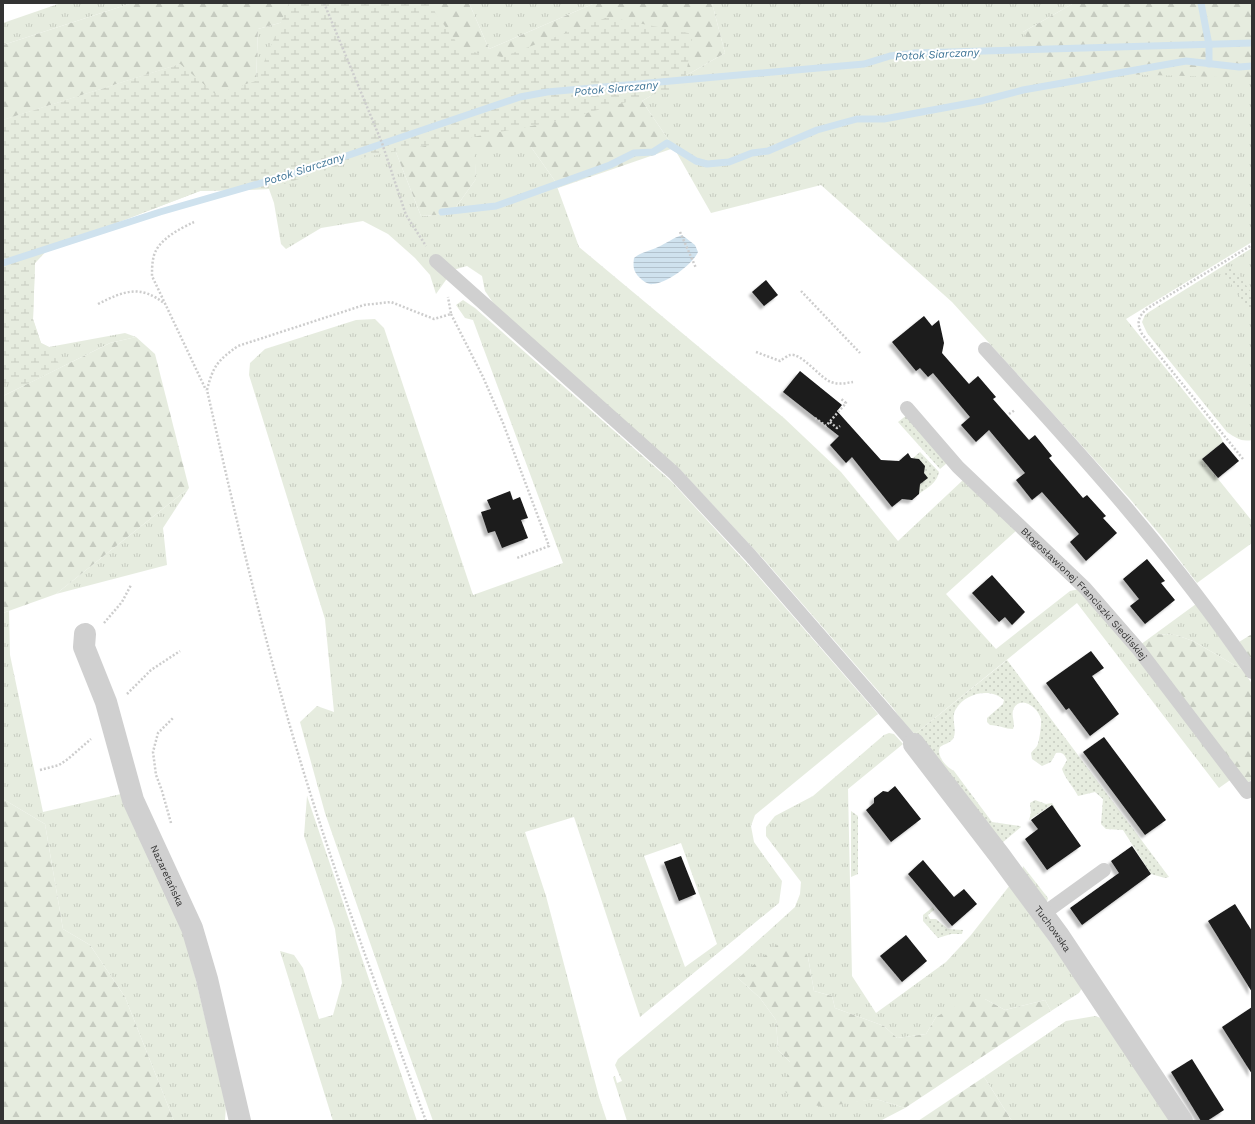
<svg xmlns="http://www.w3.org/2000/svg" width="1255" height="1124" viewBox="0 0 1255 1124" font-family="'Work Sans',sans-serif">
<defs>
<pattern id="grass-tufts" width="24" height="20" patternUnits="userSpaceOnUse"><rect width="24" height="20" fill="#e6ecdf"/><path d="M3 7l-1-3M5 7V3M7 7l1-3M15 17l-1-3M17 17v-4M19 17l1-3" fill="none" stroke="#c6cbc0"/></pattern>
<pattern id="forest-firs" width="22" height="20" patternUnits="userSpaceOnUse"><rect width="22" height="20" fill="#e6ecdf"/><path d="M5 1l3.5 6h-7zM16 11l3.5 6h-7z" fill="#c6cbc0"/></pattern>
<pattern id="wetland-marsh" width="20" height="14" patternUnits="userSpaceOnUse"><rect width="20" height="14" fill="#e6ecdf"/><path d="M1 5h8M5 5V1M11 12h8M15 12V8" fill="none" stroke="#c6cbc0"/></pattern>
<pattern id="garden-dots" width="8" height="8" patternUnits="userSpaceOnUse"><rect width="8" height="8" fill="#e6ecdf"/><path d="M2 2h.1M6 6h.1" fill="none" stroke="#c6cbc0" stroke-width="1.8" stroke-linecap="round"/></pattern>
<pattern id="water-rules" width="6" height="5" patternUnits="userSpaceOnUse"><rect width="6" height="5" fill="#cfe2ee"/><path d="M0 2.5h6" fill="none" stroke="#b2c2cd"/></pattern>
<filter id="shadow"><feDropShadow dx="-3.5" dy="3.5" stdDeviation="1" flood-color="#0004"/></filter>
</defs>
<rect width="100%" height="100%" fill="#fff"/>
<g fill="url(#grass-tufts)" fill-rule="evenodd">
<polygon points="61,3 132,3 3,45 3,23"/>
<polygon points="469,3 595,3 489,49"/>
<polygon points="712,3 1074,3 1023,32 1252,78 1252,242 1126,319 1221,437 1223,442 1202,459 1252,521 1252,543 1197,583 1161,536 1130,499 952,302 821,185 711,213 674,148 642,101 725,53"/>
<polygon points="301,17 346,25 421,216 451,214 476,179 474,147 531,147 555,181 579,247 784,418 841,472 898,541 963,480 1017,530 946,594 996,649 1070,591 1079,589 1117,633 1233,778 1219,788 1077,603 915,734 905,725 893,708 766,562 681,471 498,310 485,291 482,276 467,266 453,270 436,294 430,275 415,258 388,234 363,221 321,228 286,249 281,244 274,203 269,189 200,191 48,249 35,263 33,319 41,343 49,347 125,333 136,337 110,343 3,396 3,120 180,64 256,80 258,29"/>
<path d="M1252 248V440C1241 442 1236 438 1227 432L1147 333 1142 322 1145 315 1149 312Z"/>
<path d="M463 300 475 308 672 482 751 568 878 714 755 815 751 826 754 842 782 881 779 903 640 1017 574 817 525 832 546 896 599 1097 607 1121H433L400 1029 325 813 300 722 317 706 334 712 325 619 249 375 250 363 265 349 356 320 375 319 384 328 473 595 563 563 473 320 465 318 456 305ZM681 843 717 944 685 967 644 856Z"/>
<polygon points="189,488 163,528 167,565 56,594"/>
<polygon points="1196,604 1243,670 1193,641 1176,635 1155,634"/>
<polygon points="9,611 10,655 43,812 121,794 185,934 226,1105 225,1121 174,1121 125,997 90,945 63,929 45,824 3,799 3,613"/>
<polygon points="889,733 894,734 903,744 848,789 852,976 876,1013 946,962 971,935 1010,885 1082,988 1079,993 1051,1011 1045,1000 1005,1010 985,999 936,1017 926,1034 897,1038 884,1026 835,1008 832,996 814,991 808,957 738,978 760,998 776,1020 778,1050 790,1062 790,1070 850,1102 876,1099 905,1108 880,1121 627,1121 613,1077 615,1076 617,1083 622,1081 615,1065 618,1059 742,955 795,907 800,894 801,882 766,836 766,827 775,816 813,796 884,735"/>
<polygon points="307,796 417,1121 333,1121 280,951 294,955 303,968 319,1019 333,1015 342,983 335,929 304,836"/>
<polygon points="1023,866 1048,898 1047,902 1022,873"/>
<polygon points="1095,1016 1101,1018 1171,1121 1012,1121 984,1077 1066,1021"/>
</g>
<g fill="url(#forest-firs)">
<polygon points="132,3 469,3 489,49 595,3 712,3 725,53 642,101 674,148 558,188 555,181 531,147 475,147 476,179 451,214 421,216 346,25 301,17 258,29 256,81 215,94 180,64 3,120 3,45"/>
<polygon points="1074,3 1252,3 1252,78 1049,72 1023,32"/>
<polygon points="136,337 155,354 189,488 56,594 3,613 3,396 110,343"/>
<polygon points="1155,634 1176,635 1193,641 1243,670 1252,684 1252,779 1246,785 1140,645"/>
<polygon points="1252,634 1252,661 1239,642"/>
<polygon points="3,799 45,824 63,929 90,945 125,997 174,1121 3,1121"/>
<polygon points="784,939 808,957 814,991 832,996 835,1008 884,1026 897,1038 926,1034 936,1017 970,998 985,999 1005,1010 1045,1000 1051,1011 905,1108 876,1099 822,1107 801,1101 780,1089 790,1071 790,1062 778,1050 776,1020 760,998 738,978"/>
<polygon points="984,1077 1012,1121 918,1121"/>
</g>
<polygon fill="url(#wetland-marsh)" points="289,3 425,3 429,4 462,50 502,57 608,17 693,34 684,86 558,121 366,157 269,189 200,191 48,249 35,263 33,319 41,343 49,347 61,367 23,386 3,383 3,120 180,64 215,94 256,81"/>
<g fill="url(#garden-dots)">
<path d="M1231 266C1240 273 1244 284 1252 293V315L1224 273 1226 268Z"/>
<polygon points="907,415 947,463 940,469 898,422"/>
<path d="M920 452 939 472C937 483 927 488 919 494L918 486 927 478 923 473 925 466 919 459 913 458Z"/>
<path d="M1007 660 1169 877 1165 878 1151 874 1123 830 1106 829 1101 824 1103 799 1095 792 1078 796C1073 786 1065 779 1062 769L1067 760C1064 754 1063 752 1056 753L1051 762 1042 766 1032 759 1031 753C1033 750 1035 749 1037 746 1039 744 1042 722 1041 719 1038 708 1022 695 1014 708 1010 716 1016 722 1013 729 1006 729 998 725 990 725L987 722V718L1003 704 1004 700C991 687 965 693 956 709 950 718 958 730 953 739 950 743 944 744 940 747 936 756 946 767 954 771L992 822 1020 826 1021 827 1002 843 915 734Z"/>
<polygon points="1035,800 1046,804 1052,803 1059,815 1051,805 1029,820 1031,813 1030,803"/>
<polygon points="851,811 858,816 858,874 851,877"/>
<polygon points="933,907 934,910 928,915 930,919 936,919 948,929 963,930 962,934 951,934 938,938 923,921 923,915"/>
</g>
<path fill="url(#water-rules)" d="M682 235 695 245 698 252C692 265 667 283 653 284 648 285 643 281 639 277 633 271 633 266 634 258 641 252 650 251 658 247 667 243 673 238 682 235Z"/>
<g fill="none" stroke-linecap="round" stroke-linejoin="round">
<g stroke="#cfe2ee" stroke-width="7">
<polyline points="1201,3 1209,45 1209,64"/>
<polyline points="442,212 496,206 610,165 634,153 653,152 667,143 696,161 707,164 729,162 752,153 768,151 817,130 857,119 884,119 981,101 1023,90 1186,61 1239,67 1252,66"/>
<polyline points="3,263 160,212 296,173 520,97 547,92 864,64 890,56 915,53 1252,43"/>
</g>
</g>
<g fill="#1a1a1a" filter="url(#shadow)">
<polygon points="766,280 778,295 764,306 752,292"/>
<polygon points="924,316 932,326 939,320 944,343 942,353 969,384 978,376 996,397 993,399 1029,440 1035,435 1052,456 1049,458 1083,498 1087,495 1106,516 1103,518 1117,533 1086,561 1070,542 1079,534 1042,492 1032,500 1016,480 1025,473 989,430 976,442 961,425 970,417 933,373 928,377 920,368 916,371 892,342"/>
<polygon points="800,371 842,405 837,411 881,460 899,461 908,453 911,458 919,459 925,466 924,473 928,478 920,484 919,494 912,500 902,499 892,507 852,457 846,463 830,445 839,436 783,392"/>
<polygon points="1223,442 1239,461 1218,478 1202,459"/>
<polygon points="510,491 513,500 520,497 528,518 521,520 528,538 502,548 495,531 488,533 481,512 491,509 487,500"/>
<polygon points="1147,559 1165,581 1161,583 1175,600 1145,624 1130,606 1139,599 1123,579"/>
<polygon points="992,575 1025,612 1012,625 1005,617 999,622 972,593"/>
<polygon points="1091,651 1104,668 1092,676 1119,714 1090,736 1069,708 1066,710 1046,683"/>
<polygon points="1104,737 1166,820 1145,835 1083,752"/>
<polygon points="895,786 921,819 891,842 866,810 874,803 874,798 883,791 888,792"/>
<polygon points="1052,805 1081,846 1047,870 1025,839 1038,829 1031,820"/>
<polygon points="1132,846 1151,874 1082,925 1070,908 1119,873 1111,861"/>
<polygon points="681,856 696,894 679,901 664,862"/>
<polygon points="923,860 954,897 964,889 977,904 952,926 908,874"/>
<polygon points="1235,904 1252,931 1252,992 1208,921"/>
<polygon points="906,935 927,961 902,982 880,956"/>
<polygon points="1252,1007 1252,1074 1222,1027"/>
<polygon points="1192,1059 1224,1110 1207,1121 1201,1121 1171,1072"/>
</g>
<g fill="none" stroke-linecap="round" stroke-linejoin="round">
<g stroke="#cdcdcd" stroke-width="2.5" stroke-dasharray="2 2" stroke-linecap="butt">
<polyline points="324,3 382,143 406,215 426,246"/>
<path d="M194 222C179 229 155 241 153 260 152 265 152 271 152 276L206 390"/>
<polyline points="680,232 696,268"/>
<polyline points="801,291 860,353"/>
<path d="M98 304C124 291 140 284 165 304"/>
<polyline points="451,314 483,377 503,423 549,546 517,558"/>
<path d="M756 352 780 361C783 359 787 356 790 355 801 352 820 378 831 382 839 385 846 383 853 382"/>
<polyline points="1009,414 1015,410"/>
<polyline points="815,418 826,426 846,403 840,398"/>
<polyline points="830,422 837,428 840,426"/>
<path d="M1243 459 1142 334C1136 323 1138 316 1148 308L1252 245"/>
<polyline points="104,623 122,602 131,585"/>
<polyline points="127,694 151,670 180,651"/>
<polyline points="40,770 59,765 68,759 91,739"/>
<polyline points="171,823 162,791 156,775 153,752 158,733 174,717"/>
<path d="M426 1121C379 993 330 864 292 733 259 620 233 505 207 390 213 366 218 360 238 346L364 305 391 302 434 319 451 314 448 297"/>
</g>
<g stroke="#d0d0d0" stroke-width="14">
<polyline points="436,261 674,473 750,555 914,744"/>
<path d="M985 349C1080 453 1173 555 1252 672"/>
<path id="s1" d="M907 408 958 467 1085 588 1139 650 1247 792 1252 788"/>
<polyline points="1043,914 1104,870"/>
</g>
<g stroke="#d0d0d0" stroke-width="22">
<path id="s2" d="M85 634 84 647 106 702 133 800 192 928 207 979 240 1121"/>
<path id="s3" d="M914 744 1000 856 1059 936 1182 1121"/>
</g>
</g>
<g text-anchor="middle" stroke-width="4" stroke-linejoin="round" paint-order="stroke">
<g font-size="10" fill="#333" stroke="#fff">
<text dy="4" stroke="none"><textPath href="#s1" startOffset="257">Błogosławionej Franciszki Siedliskiej</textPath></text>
<text dy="4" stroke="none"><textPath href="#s2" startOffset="257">Nazaretańska</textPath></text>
<text dy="4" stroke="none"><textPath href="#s3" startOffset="231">Tuchowska</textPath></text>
</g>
<g font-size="11" font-style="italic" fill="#3f7597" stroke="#fff">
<text transform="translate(937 54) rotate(-3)" y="4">Potok Siarczany</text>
<text transform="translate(616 88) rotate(-5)" y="4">Potok Siarczany</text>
<text transform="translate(304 169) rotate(-18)" y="4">Potok Siarczany</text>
</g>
</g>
<rect width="1255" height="1124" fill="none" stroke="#333333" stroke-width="8"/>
</svg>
